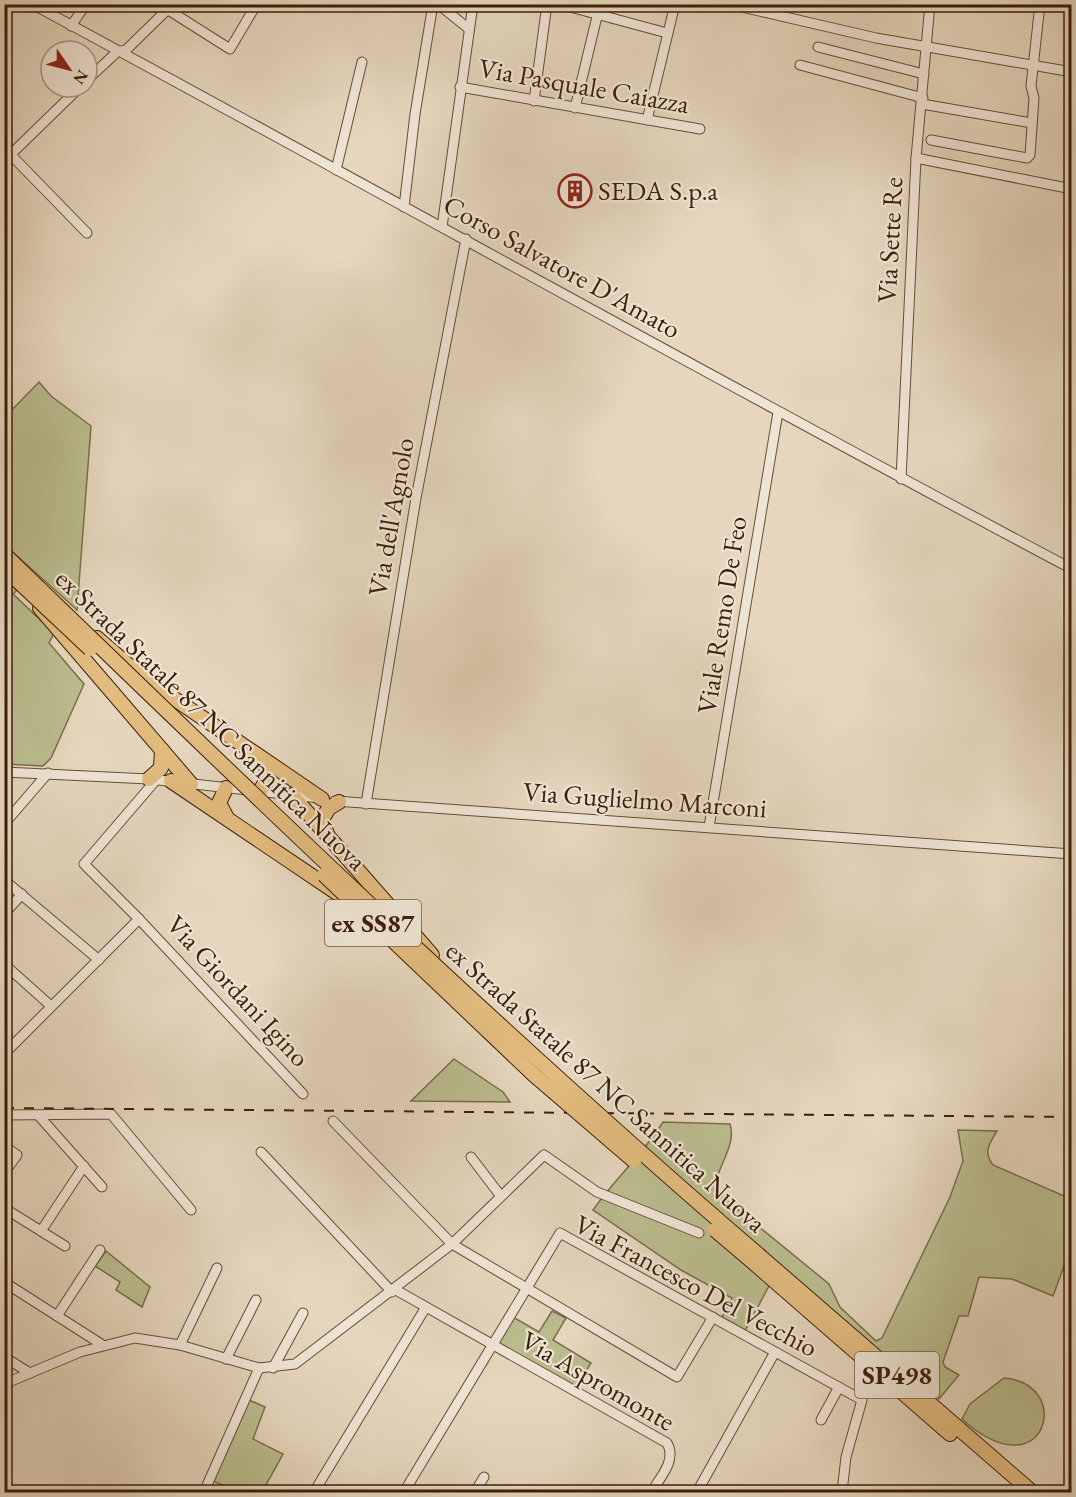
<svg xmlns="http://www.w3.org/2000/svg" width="1076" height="1497" viewBox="0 0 1076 1497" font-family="'EB Garamond',serif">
<rect width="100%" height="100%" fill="#e5d6bd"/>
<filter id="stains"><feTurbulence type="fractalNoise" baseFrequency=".00333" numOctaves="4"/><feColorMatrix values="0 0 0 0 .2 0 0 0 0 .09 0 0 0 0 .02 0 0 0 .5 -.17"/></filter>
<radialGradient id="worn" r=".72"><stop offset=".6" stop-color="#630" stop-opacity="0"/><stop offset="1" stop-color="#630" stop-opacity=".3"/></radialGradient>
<g fill="#babc8e" stroke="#7b6d4b" stroke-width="1.5">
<polygon points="39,382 51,396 91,426 77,610 5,545 4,418"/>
<polygon points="4,578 17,590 13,594 54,633 49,643 84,684 51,758 43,766 5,764"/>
<polygon points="454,1059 503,1092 510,1102 411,1101"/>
<path d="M663 1122 730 1124C737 1146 716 1168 714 1190L829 1284 840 1307 876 1341 882 1338 950 1197 963 1161 958 1130 997 1131C989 1144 983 1152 993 1165L1071 1199V1247L1053 1296 1012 1279 979 1277 968 1316H959L943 1362 945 1367 959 1375 939 1399 893 1361 770 1284 745 1331 721 1319 732 1298 681 1270 593 1210C614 1180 643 1154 663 1122Z"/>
<polygon points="106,1251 150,1287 142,1307 116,1290 120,1282 95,1266"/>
<polygon points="552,1311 566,1318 553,1340 591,1363 575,1390 497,1344 513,1317 539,1332"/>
<path d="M1004 1378C1076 1384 1045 1494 962 1419L970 1404Z"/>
<polygon points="249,1400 265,1407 253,1439 283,1454 262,1492 239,1492 213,1481"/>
</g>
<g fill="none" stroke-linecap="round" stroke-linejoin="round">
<defs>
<g id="minor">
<path d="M32 4C379 191 723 384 1072 569"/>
<polyline points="159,4 230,49 256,5"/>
<polyline points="438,4 469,29"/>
<polyline points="559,4 667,33"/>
<polyline points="729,4 876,38 1072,72"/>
<polyline points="71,26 86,4"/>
<polyline points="818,47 924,74"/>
<polyline points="800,65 923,98"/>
<polyline points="87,80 117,52 126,50 173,4"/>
<polyline points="460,87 700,129"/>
<polyline points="534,101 547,4"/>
<polyline points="922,104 1032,123"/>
<polyline points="575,108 600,4"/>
<polyline points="647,120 675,4"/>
<polyline points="931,140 1027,158 1030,155 1034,98 1031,86 1040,4"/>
<polyline points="11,155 87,233"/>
<polyline points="916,158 1072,189"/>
<polyline points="4,161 80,87"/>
<polyline points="336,170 362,62"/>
<polyline points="404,207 415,114 433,4"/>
<polyline points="442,227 473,4"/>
<polyline points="901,479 916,158 930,4"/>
<polyline points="4,772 149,779 319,798"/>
<polyline points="156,780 84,864 139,919 303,1094"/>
<polyline points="335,801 1072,854"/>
<polyline points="366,804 416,498 466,239"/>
<polyline points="4,824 48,773"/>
<polyline points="709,827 778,412"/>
<polyline points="4,880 99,960"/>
<polyline points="4,914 22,894"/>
<polyline points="4,964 51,1006"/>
<polyline points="4,1054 139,919"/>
<polyline points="4,1115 111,1114 191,1210"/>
<polyline points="39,1116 102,1187"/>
<polyline points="333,1121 452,1244 677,1377 713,1317"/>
<polyline points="4,1146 17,1155 4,1173"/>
<polyline points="261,1152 392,1292"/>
<polyline points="471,1157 500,1195"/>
<polyline points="4,1208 65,1246"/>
<polyline points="41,1231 84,1166"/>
<polyline points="4,1282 101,1344"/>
<path d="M396 1290 667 1443C676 1459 663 1474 654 1488L656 1492"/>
<polyline points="57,1316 100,1250"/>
<polyline points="180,1345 217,1268"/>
<polyline points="4,1357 30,1373"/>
<polyline points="226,1359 256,1300"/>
<polyline points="273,1368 303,1313"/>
<polyline points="4,1384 80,1352 135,1338 180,1345 259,1368 295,1364 452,1244 544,1155 597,1192 699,1233"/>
<polyline points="821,1420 839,1387"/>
<polyline points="204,1492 259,1368"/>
<polyline points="314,1492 426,1307"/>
<polyline points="404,1492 560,1233 862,1400 846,1457 842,1492"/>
<polyline points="475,1492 484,1477"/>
<polyline points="697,1492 775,1352"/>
</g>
<g id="highway">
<polyline points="40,608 191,784"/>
<polyline points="97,638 141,676 322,799"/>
<polyline points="149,779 161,768 162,750"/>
<polyline points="171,781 346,899"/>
<polyline points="226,788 219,803 227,818"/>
<polyline points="260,791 268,778 265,761"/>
<polyline points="292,795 432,955"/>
<polyline points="327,834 322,819 329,808 339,802"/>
<polyline points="761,1257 1032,1492"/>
<polyline points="755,1264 950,1434"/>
</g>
</defs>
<use href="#minor" stroke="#664c35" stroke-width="11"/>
<use href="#highway" stroke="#3c1e08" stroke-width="16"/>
<use href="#minor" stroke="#eee4d4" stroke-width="9"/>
<use href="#highway" stroke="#e2bb7e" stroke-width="14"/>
<polyline stroke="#3c1e08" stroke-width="2" stroke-dasharray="10 10" stroke-linecap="butt" points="4,1108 1072,1117"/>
<defs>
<g id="highway-bridge">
<path d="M4 554C252 794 500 1033 761 1257"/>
<polyline points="4,568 90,649"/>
<polyline points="324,875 534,1075 634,1161"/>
<polyline points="715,1230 755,1264"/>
</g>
</defs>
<use href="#highway-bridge" stroke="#3c1e08" stroke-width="16" stroke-linecap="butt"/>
<use href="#highway-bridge" stroke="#e2bb7e" stroke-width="14"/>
</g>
<defs>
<symbol id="building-ring" viewBox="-11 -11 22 22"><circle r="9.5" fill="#eee4d4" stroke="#8f2418" stroke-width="1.5"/><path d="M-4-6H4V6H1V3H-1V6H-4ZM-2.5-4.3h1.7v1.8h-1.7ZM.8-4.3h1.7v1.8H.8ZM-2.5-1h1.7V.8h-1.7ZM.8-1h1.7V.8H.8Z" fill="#8f2418"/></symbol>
</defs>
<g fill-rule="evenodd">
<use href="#building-ring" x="556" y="172" width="38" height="38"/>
</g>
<g text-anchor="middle" stroke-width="4.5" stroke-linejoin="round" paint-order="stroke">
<g fill="#eee4d4" stroke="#715945" stroke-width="1.5">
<rect x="325" y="900" width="96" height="46" rx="4.5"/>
<rect x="855" y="1352" width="84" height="46" rx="4.5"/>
</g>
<g font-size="26" font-weight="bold" fill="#3c1e08">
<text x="373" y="932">ex SS87</text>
<text x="897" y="1384">SP498</text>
</g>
<g font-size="27" fill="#3c1e08" stroke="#eee4d4">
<text transform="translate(584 86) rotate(10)" y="9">Via Pasquale Caiazza</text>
<text transform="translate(890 240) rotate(-87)" y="9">Via Sette Re</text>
<text transform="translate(562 267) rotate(29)" y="9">Corso Salvatore D'Amato</text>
<text transform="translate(391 517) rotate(-80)" y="9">Via dell'Agnolo</text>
<text transform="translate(722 615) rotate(-81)" y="9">Viale Remo De Feo</text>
<text transform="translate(211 720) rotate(44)" y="9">ex Strada Statale 87 NC Sannitica Nuova</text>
<text transform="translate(645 800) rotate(4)" y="9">Via Guglielmo Marconi</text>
<text transform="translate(238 991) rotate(47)" y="9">Via Giordani Igino</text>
<text transform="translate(606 1087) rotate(42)" y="9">ex Strada Statale 87 NC Sannitica Nuova</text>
<text transform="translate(696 1286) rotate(28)" y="9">Via Francesco Del Vecchio</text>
<text transform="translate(598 1381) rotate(30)" y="9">Via Aspromonte</text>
</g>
<g font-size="27" fill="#3c1e08" stroke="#eee4d4" text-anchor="start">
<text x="598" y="200">SEDA S.p.a</text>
</g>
</g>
<rect width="1076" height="1497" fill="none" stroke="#e5d6bd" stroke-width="24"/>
<rect x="6" y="6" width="1064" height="1485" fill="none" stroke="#3c1e08" stroke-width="3"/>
<rect x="12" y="12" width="1052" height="1473" fill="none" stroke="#3c1e08" stroke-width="1.5"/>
<g transform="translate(69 69) rotate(125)"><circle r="28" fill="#eee4d4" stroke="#a79582" stroke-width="1.5"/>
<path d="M0-4.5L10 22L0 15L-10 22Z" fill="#8f2418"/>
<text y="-9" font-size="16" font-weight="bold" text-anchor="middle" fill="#3c1e08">N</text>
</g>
<rect width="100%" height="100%" filter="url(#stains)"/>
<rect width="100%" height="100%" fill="url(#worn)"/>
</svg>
